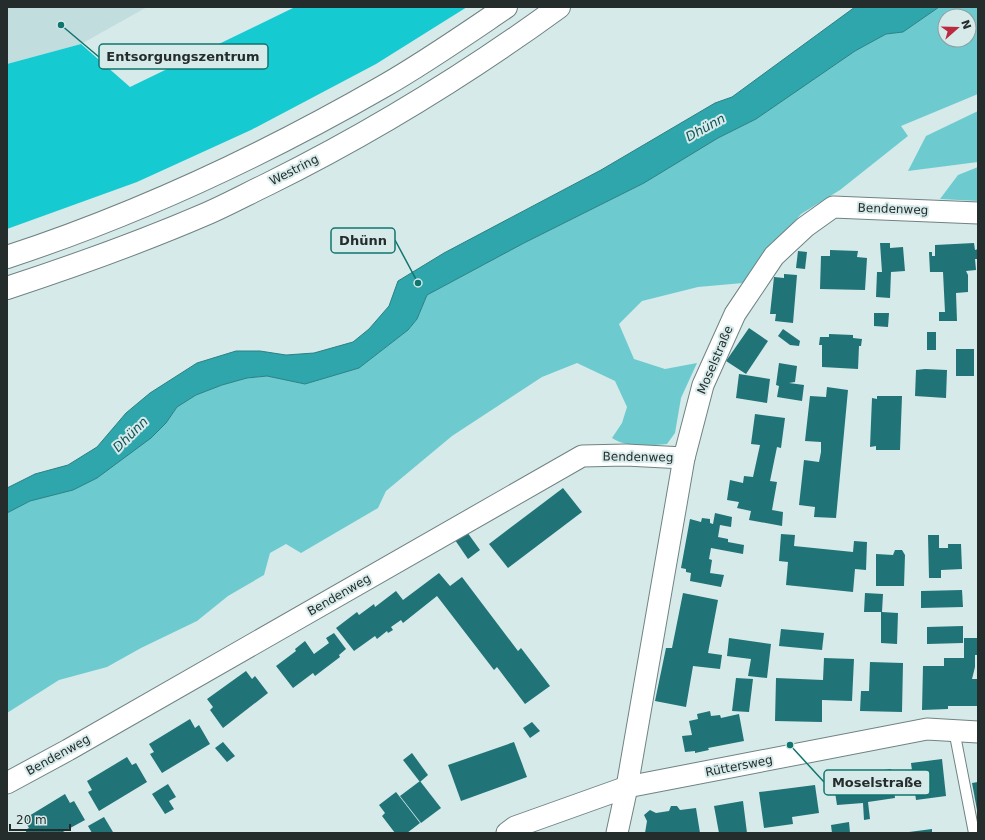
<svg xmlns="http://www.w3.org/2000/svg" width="985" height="840" viewBox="0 0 985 840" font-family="'DejaVu Sans',sans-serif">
<rect width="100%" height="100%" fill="#d6eaea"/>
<polygon fill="#c1ddde" points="7,7 147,7 81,44 7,64"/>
<g fill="#6dcbcf" fill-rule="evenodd">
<path d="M939 7H978V94L901 126 908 136 840 190 801 214 743 283 698 287 642 301 619 324 634 359 665 369 697 363 681 398 675 433 667 444C649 446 627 448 612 438L622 423 627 407 615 381 577 363 542 377 452 436 386 491 378 508 301 553 286 544 270 553 264 575 228 596 197 621 141 648 107 667 59 680 7 713V513L30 501 73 490 166 423 177 407 196 395 222 385 247 378 267 376 305 384 359 368 408 330 417 319 427 295 524 243 644 183 718 138 756 119 855 51 886 34 903 32ZM945 16H969V40H945Z"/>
<polygon points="978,111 978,162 908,171 926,136"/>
<polygon points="978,167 978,201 940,199 958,175"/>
</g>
<polygon fill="#16cad1" points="295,7 467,7 376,64 251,130 137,182 7,229 7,64 81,44 130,87"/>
<polygon fill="#2ea6ab" stroke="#2b8185" points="855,7 939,7 903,32 886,34 855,51 756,119 718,138 644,183 524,243 427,295 417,319 408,330 359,368 305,384 267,376 247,378 222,385 196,395 177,407 166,423 151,438 97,478 73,490 30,501 7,513 7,488 35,474 68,465 97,447 126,413 150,393 197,363 236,351 260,351 286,355 314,353 353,342 369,329 389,306 398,281 444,253 601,170 715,103 732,97"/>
<g fill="#207376">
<polygon points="880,243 890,243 890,248 903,247 905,271 891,272 890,298 876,297 877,272 882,272"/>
<polygon points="974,243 975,250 978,249 978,259 975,259 976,270 966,271 968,275 968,292 956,293 957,321 939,321 939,312 945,312 943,272 930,272 929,252 932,252 932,256 935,256 935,245"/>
<polygon points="830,250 858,251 857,257 867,258 865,290 820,289 821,256 830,256"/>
<polygon points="798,251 807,252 805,269 796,268"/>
<polygon points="784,274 797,275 793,323 775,321 776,314 770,314 774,277 784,278"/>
<polygon points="874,313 889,313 888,327 874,326"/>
<polygon points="749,328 768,341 746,374 726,361"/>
<polygon points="783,329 800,341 799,346 790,345 778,336"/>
<rect x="927" y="332" width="9" height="18"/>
<polygon points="829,334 853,335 853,338 862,339 861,346 859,346 858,369 822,367 822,345 819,345 820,337 829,337"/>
<rect x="956" y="349" width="18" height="27"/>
<polygon points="779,363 797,366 795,382 789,383 804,385 802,401 777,397 779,386 776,385"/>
<polygon points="925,369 947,370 946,398 915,396 916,370"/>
<polygon points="739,374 770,379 767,403 736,398"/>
<polygon points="827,387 848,390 836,518 814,517 815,507 799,505 804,460 819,462 821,452 821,442 805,441 810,396 826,397"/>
<polygon points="877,396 902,396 900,450 876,450 876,446 870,447 872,398 877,399"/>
<polygon points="755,414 785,418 781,448 777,447 770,481 777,482 772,510 783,512 782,526 749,520 751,511 737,508 739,502 727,500 730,480 743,483 744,476 753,477 760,445 751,444"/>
<polygon points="563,488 582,512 508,568 489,544"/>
<polygon points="715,513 732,517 731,527 720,525 718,537 728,539 728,542 744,545 743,554 711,548 709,559 712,560 710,573 724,575 721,587 690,581 691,573 686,572 686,569 681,568 690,519 701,522 702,518 710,519 710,523 713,524"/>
<polygon points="467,532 480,550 468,559 455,540"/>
<polygon points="781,534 795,535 794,546 853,552 854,541 867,542 866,570 855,569 853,592 786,585 788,562 779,561"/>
<polygon points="928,535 939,535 939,548 948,548 948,544 961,544 962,569 941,570 941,578 929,578"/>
<polygon points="895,550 902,550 905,555 904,586 876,586 876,554 893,555"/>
<polygon points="439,573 450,586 462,577 518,651 521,648 550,686 525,704 497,667 494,670 437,596 403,623 401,620 391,627 393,630 388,633 387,631 377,639 375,636 354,651 336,628 357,612 359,615 374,604 375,607 396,591 403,600"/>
<polygon points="962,590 963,607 921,608 921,591"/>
<polygon points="683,593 718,600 708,653 722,655 720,669 693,666 686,707 655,701 666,648 672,648"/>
<polygon points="865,593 883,594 882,612 898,613 897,644 881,643 881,612 864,612"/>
<polygon points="963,626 963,643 927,644 927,627"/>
<polygon points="781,629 824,633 822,650 779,646"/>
<polygon points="334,633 346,649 339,655 340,657 315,676 313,673 293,688 276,666 296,651 295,649 305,641 314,654 329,643 326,638"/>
<polygon points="729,638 771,644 767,678 748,676 751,659 727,656"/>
<polygon points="964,638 978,638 978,655 975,655 975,667 972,679 978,679 978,706 948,706 948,709 922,710 923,666 944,666 944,658 964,658"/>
<polygon points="824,658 854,659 852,701 822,700 822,722 775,721 776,678 823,680"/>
<polygon points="870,662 903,663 902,712 860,711 861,691 869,691"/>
<polygon points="246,671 252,679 255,676 268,693 223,728 210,710 213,707 207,699"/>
<polygon points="736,678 753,679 749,712 732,711"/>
<polygon points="710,711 711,716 720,715 721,718 739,714 744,741 708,748 709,750 695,753 695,751 685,752 682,736 692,735 689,721 698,719 697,714"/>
<polygon points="190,719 195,728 199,725 210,744 162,773 150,754 154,752 149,744"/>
<polygon points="532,722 540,731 530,738 523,728"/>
<polygon points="223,742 235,756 227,762 215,748"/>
<polygon points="514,742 527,777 461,801 448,765"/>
<polygon points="412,753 428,775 420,782 403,760"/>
<polygon points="127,757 132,765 136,763 147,782 99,811 88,792 92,790 87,781"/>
<polygon points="942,759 946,796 916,800 911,763"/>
<polygon points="891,769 892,778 896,777 898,789 894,789 895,798 868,802 870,819 864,820 863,803 837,805 834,786 838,786 837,777"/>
<polygon points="420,781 441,808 421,823 400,796"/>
<polygon points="978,782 978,810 977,810 972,783"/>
<polygon points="168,784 176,797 169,801 174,809 165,814 152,794"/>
<polygon points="815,785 819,813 792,817 793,824 764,828 759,792"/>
<polygon points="396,792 420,823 407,833 395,833 382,816 385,813 379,805"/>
<polygon points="65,794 70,803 74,801 85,820 61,833 27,833 25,830 29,828 24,819"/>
<polygon points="743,801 747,833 719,833 714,806"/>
<polygon points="671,806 677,806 680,810 696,808 700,833 645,833 647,821 644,815 650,810 656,813 669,811"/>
<polygon points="104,817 113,832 92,833 88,826"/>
<polygon points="849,822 850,833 832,833 831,825"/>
<polygon points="932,829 932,833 909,833 909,832"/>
</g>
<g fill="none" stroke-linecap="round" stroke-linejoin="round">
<defs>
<polyline id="service" points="954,730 974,833"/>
<g id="minor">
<polyline points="7,783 68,750 582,456 626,455 684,458"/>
<polyline points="507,833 515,827 627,787 927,729 978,732"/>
<polyline points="617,833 627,787 684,458 703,385 735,314 774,256 805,227 833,207 978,213"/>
</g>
<g id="secondary">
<path d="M7 257C138 214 264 155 384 86 426 62 466 34 506 7"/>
<path d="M7 288C74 266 141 242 206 214 227 205 247 194 268 184 369 134 467 74 559 7"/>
</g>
</defs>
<use href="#service" stroke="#708282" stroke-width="12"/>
<use href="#minor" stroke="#708282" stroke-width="23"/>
<use href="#secondary" stroke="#708282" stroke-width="24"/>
<use href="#service" stroke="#fff" stroke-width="10"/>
<use href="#minor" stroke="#fff" stroke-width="21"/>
<use href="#secondary" stroke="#fff" stroke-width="22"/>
</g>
<g text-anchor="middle" stroke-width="4" stroke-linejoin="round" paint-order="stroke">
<g font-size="12" fill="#252c2c" stroke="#d6eaea">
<text transform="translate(294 170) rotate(-27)" y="4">Westring</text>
<text transform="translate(893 209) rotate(2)" y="4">Bendenweg</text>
<text transform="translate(715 360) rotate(-67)" y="4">Moselstraße</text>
<text transform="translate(638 457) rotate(1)" y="4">Bendenweg</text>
<text transform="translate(339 595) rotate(-30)" y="4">Bendenweg</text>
<text transform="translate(58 755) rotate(-29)" y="4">Bendenweg</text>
<text transform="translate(739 766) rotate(-11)" y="4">Rüttersweg</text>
</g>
<g font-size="13" font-style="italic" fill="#125457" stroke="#d6eaea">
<text transform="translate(705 127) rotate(-29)" y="5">Dhünn</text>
<text transform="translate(130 434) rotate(-45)" y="5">Dhünn</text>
</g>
</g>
<path fill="none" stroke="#0f766e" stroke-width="1.5" d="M61 25L99 57M418 283L395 240M790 745L824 782"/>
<g fill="#0f766e" stroke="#d6eaea" stroke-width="1.5">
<circle cx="61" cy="25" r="4"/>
<circle cx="418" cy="283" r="4"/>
<circle cx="790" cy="745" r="4"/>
</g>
<g fill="#d6eaea" stroke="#0f766e" stroke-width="1.5">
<rect x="99" y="44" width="169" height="25" rx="4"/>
<rect x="331" y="228" width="64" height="25" rx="4"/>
<rect x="824" y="770" width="106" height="25" rx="4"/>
</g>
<g font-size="13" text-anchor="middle" font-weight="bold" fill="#252c2c">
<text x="183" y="61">Entsorgungszentrum</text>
<text x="363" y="245">Dhünn</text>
<text x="877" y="787">Moselstraße</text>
</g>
<rect width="985" height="840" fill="none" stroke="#252c2c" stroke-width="16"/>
<g transform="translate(957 28) rotate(70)"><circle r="19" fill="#d6eaea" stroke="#8f9e9e"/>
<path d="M0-3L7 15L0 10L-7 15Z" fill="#bb2a3e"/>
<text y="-6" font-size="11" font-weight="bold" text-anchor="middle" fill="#252c2c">N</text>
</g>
<path d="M10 824v6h60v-6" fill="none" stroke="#252c2c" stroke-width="2"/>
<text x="16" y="824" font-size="12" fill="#252c2c" stroke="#d6eaea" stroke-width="3" paint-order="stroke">20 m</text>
</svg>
